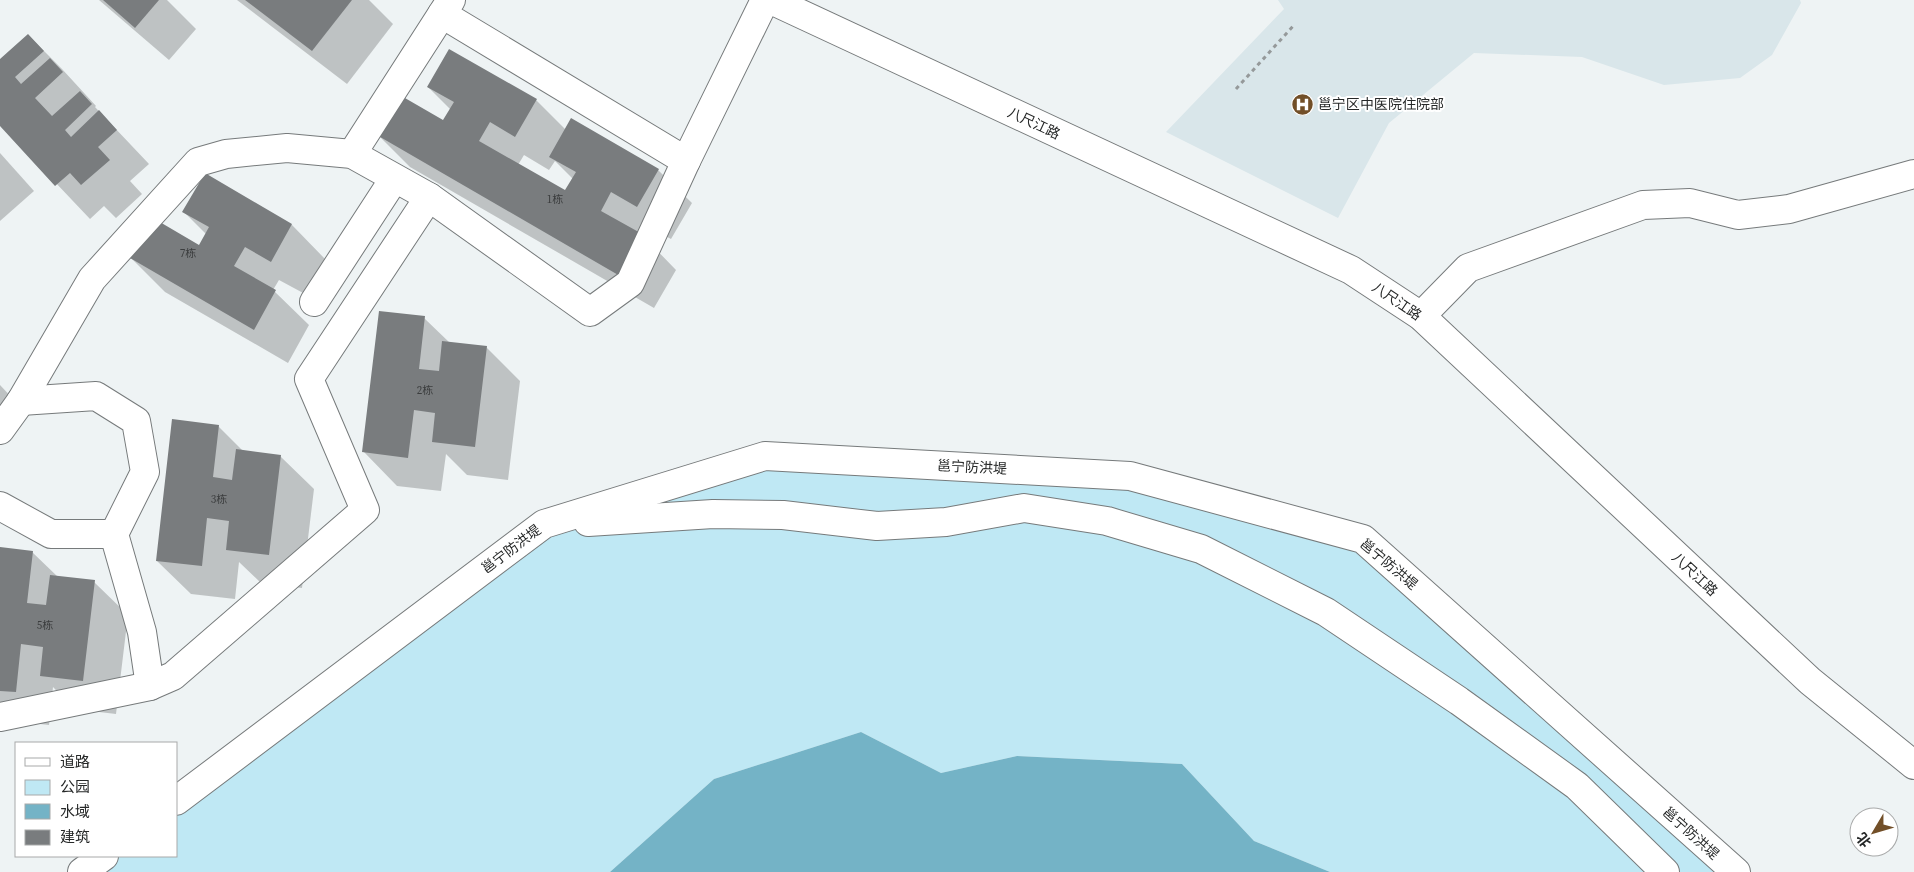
<svg xmlns="http://www.w3.org/2000/svg" width="1914" height="872" viewBox="0 0 1914 872" font-family="'Source Serif 4','Noto Sans SC',serif">
<rect width="100%" height="100%" fill="#eef3f4"/>
<polygon fill="#d9e6ea" points="1278,0 1800,0 1801,3 1772,55 1740,78 1664,85 1582,57 1474,53 1389,123 1338,218 1166,132 1284,9"/>
<polygon fill="#bfe8f4" points="765,456 1130,476 1363,539 1736,872 1330,872 1254,841 1182,764 1017,756 941,773 861,732 714,779 610,872 82,872 104,856 176,856 176,801 544,524"/>
<polygon fill="#74b3c6" points="861,732 941,773 1017,756 1182,764 1254,841 1330,872 610,872 714,779"/>
<g fill="#0003" fill-rule="evenodd">
<polygon points="99,0 167,0 196,29 169,60"/>
<polygon points="237,0 369,0 393,24 347,84"/>
<polygon points="28,35 62,69 96,106 95,107 149,164 130,181 142,194 116,218 104,206 90,219 0,124 0,61"/>
<path d="M428 87 536 100 566 130 658 170 692 203 671 239 645 225 643 236 676 270 654 308 410 167 376 133 444 122 451 110ZM524 155 549 170 555 161 573 179 566 192 518 165Z"/>
<polygon points="0,153 34,191 0,221"/>
<polygon points="205,175 292,225 325,259 305,294 279,280 273,290 309,325 288,363 165,292 131,258 199,246 206,234 184,212"/>
<polygon points="424,318 450,343 486,347 520,381 508,480 467,475 446,454 441,491 397,486 364,452"/>
<polygon points="0,385 15,401 0,428"/>
<polygon points="218,426 244,452 280,456 314,489 302,588 261,583 239,562 235,599 191,594 157,561"/>
<polygon points="0,548 32,552 58,577 94,582 128,615 116,714 74,709 53,687 49,725 5,720 0,715"/>
</g>
<g fill="#797c7e">
<polygon points="103,0 159,0 135,28"/>
<polygon points="245,0 352,0 312,51"/>
<polygon points="28,34 44,51 15,77 21,84 50,58 63,72 35,98 52,116 80,91 92,104 65,130 71,137 99,110 117,130 98,147 110,160 81,185 70,173 55,186 0,126 0,59"/>
<polygon points="449,49 537,99 515,137 490,122 479,141 565,190 576,172 549,157 571,118 659,169 637,207 611,192 601,211 644,235 620,276 375,134 398,94 443,120 454,102 427,87"/>
<polygon points="205,173 292,224 271,262 245,247 234,266 276,290 254,330 130,258 153,218 199,245 209,227 182,212"/>
<polygon points="379,311 425,316 419,369 439,371 442,341 487,346 475,447 432,442 435,413 414,410 408,458 362,452"/>
<polygon points="172,419 219,425 213,477 232,480 236,449 281,455 269,555 226,550 229,521 207,518 202,566 156,561"/>
<polygon points="0,547 33,551 27,603 46,605 50,575 95,580 83,681 40,676 43,647 21,644 16,692 0,691"/>
</g>
<g fill="none" stroke-linecap="round" stroke-linejoin="round">
<defs>
<g id="minor">
<polyline points="771,0 1351,270 1421,316 1810,681 1914,765"/>
<polyline points="442,14 686,161"/>
<polyline points="352,154 451,0"/>
<polyline points="314,302 394,179"/>
<polyline points="1421,316 1468,268 1643,205 1690,203 1738,215 1789,209 1914,174"/>
<polyline points="0,430 21,401 92,279 198,162 226,154 287,148 352,154 429,197 590,312 630,283 686,161 765,0"/>
<polyline points="0,506 51,534 114,534 145,472 136,421 96,396 21,401"/>
<polyline points="588,522 713,514 783,515 877,526 946,522 1024,508 1107,521 1201,549 1326,612 1459,701 1577,786 1665,872"/>
<polyline points="114,534 142,632 150,686"/>
<polyline points="0,717 150,686 173,676 365,510 309,379 429,197"/>
<polyline points="176,801 544,524 765,456 1130,476 1363,539 1736,872"/>
<polyline points="82,872 104,856"/>
</g>
</defs>
<use href="#minor" stroke="#767a7b" stroke-width="30"/>
<polyline stroke="#95999a" stroke-width="3" stroke-dasharray="4 4" stroke-linecap="butt" points="1236,89 1295,24"/>
<use href="#minor" stroke="#fff" stroke-width="28"/>
</g>
<defs>
<symbol id="hospital-disc" viewBox="-11 -11 22 22"><circle r="9.5" fill="#724f28" stroke="#fff"/><path d="M-5-5h3v3.5h4V-5h3V5h-3V1.5h-4V5h-3Z" fill="#fff"/></symbol>
</defs>
<g fill-rule="evenodd">
<use href="#hospital-disc" x="1290" y="92" width="25" height="25"/>
</g>
<g text-anchor="middle" stroke-width="4" stroke-linejoin="round" paint-order="stroke">
<g font-size="11" fill="#3b3d3e">
<text x="555" y="203">1栋</text>
<text x="188" y="257">7栋</text>
<text x="425" y="394">2栋</text>
<text x="219" y="503">3栋</text>
<text x="45" y="629">5栋</text>
</g>
<g font-size="14" fill="#262828" stroke="#fff" text-anchor="start">
<text x="1318" y="109">邕宁区中医院住院部</text>
</g>
<g font-size="14" fill="#262828" stroke="#fff">
<text transform="translate(1034 123) rotate(25)" y="5">八尺江路</text>
<text transform="translate(1397 301) rotate(34)" y="5">八尺江路</text>
<text transform="translate(972 467) rotate(3)" y="5">邕宁防洪堤</text>
<text transform="translate(511 549) rotate(-37)" y="5">邕宁防洪堤</text>
<text transform="translate(1389 564) rotate(40)" y="5">邕宁防洪堤</text>
<text transform="translate(1695 574) rotate(43)" y="5">八尺江路</text>
<text transform="translate(1691 833) rotate(42)" y="5">邕宁防洪堤</text>
</g>
</g>
<rect x="15" y="742" width="162" height="115" fill="#ffffff" stroke="#a8a9a9"/>
<rect x="25" y="758" width="25" height="8" fill="#ffffff" stroke="#a8a9a9"/>
<text x="60" y="767" font-size="15" fill="#262828">道路</text>
<rect x="25" y="780" width="25" height="15" fill="#bfe8f4" stroke="#a8a9a9"/>
<text x="60" y="792" font-size="15" fill="#262828">公园</text>
<rect x="25" y="804" width="25" height="15" fill="#74b3c6" stroke="#a8a9a9"/>
<text x="60" y="817" font-size="15" fill="#262828">水域</text>
<rect x="25" y="830" width="25" height="15" fill="#797c7e" stroke="#a8a9a9"/>
<text x="60" y="842" font-size="15" fill="#262828">建筑</text>
<g transform="translate(1874 832) rotate(232)"><circle r="24" fill="#ffffff" stroke="#a8a9a9"/>
<path d="M0-4L9 19L0 12L-9 19Z" fill="#724f28"/>
<text y="-8" font-size="14" font-weight="bold" text-anchor="middle" fill="#262828">北</text>
</g>
</svg>
